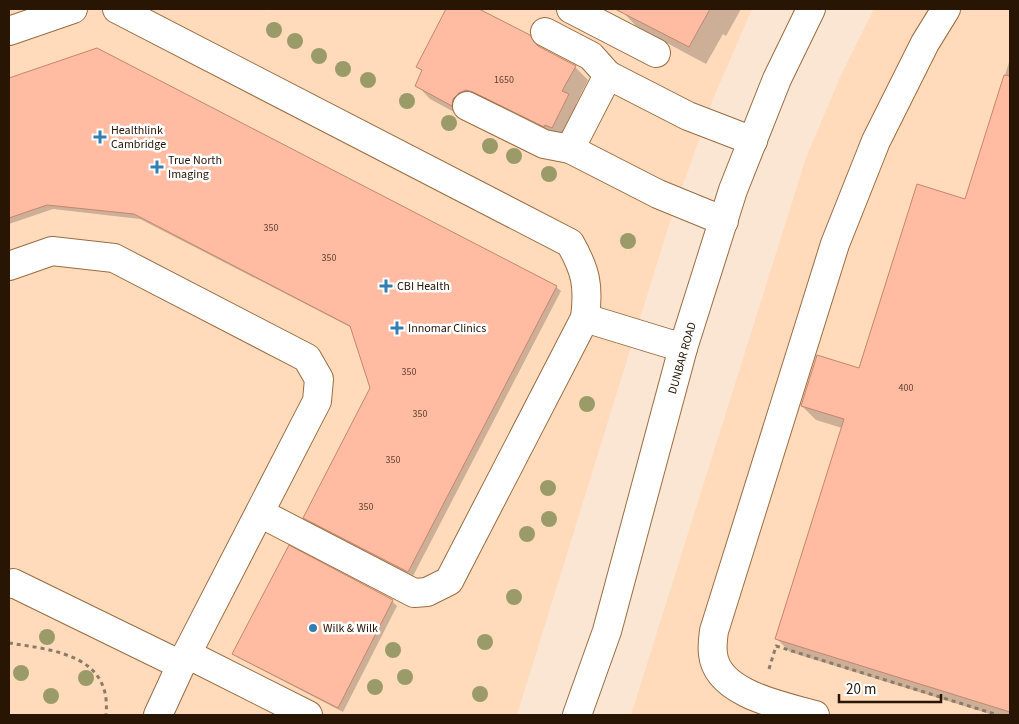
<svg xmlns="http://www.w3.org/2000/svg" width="1019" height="724" viewBox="0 0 1019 724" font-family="'Source Sans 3',sans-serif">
<rect width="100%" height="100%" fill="#fbe5d3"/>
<g fill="#ffdbbc">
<polygon points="9,9 262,9 268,11 269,9 752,9 713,99 667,231 517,715 9,715"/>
<polygon points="874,9 1010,9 1010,715 631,715 806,158 841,75"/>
</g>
<g fill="#0003">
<polygon points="447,9 476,9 529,36 543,50 575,67 588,80 576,104 582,109 566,140 465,118 430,99 417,85 423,72 417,66"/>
<polygon points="620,9 741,9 726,36 723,34 706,64 637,27"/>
<polygon points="97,49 556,287 561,291 413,576 309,522 304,517 371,388 352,328 140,219 53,209 9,224 9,79"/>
<polygon points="1010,59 1010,715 993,715 790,652 776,638 842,428 816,420 802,406 860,370 966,200"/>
<polygon points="392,601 397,606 343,712 239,658 234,653"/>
</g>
<g fill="#ffbca3" stroke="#c4866e">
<polygon points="446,9 479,9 530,35 538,46 576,66 562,91 569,94 552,128 545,125 544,127 473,92 466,90 459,93 453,99 452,106 415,86 422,70 416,67"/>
<polygon points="615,9 710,9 689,47"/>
<polygon points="97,48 557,286 408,572 303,518 370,388 350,326 134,214 47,205 9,218 9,78"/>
<polygon points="1004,75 1010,76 1010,712 775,639 844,419 801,406 817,355 859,368 917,184 965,199"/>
<polygon points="289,545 393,600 338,708 232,654"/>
</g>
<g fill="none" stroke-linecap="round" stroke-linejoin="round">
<defs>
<g id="minor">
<path d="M117 9 570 243C586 271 589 286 585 318L449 581 427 592 414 593 260 513"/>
<polyline points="571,9 656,53"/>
<polyline points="9,31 73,9"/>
<polyline points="545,32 591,56 608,75"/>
<polyline points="467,106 544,144 570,149"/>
<polyline points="724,221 658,194 570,149 608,75 688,116 753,141"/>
<polyline points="9,266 52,251 114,258 307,358 319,379 317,401 181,665 158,715"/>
<polyline points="585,318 683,348"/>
<polyline points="9,584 13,583 181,665"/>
<polyline points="187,654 308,715"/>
<polyline points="577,715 607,631 683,348 733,190 777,79 811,9"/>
<path d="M815 715C783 706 717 694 713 654 712 647 713 638 714 631L835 244 876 141 925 43 946 9"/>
</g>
</defs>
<use href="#minor" stroke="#9b6c41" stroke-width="30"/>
<g stroke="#8e7a68" stroke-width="3" stroke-dasharray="4 4" stroke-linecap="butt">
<path d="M9 643C54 650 112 655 106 715"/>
<polyline points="769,669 776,646 998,715"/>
</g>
<use href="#minor" stroke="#fff" stroke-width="28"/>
</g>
<g fill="#9b9b69">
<circle cx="274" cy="30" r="8"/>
<circle cx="295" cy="41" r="8"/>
<circle cx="319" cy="56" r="8"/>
<circle cx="343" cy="69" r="8"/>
<circle cx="368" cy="80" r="8"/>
<circle cx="407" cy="101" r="8"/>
<circle cx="449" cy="123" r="8"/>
<circle cx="490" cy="146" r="8"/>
<circle cx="514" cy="156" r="8"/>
<circle cx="549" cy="174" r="8"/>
<circle cx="628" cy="241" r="8"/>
<circle cx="587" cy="404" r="8"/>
<circle cx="548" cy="488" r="8"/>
<circle cx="549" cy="519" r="8"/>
<circle cx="527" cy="534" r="8"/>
<circle cx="514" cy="597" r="8"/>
<circle cx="47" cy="637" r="8"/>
<circle cx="485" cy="642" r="8"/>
<circle cx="393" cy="650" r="8"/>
<circle cx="21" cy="673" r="8"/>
<circle cx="405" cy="677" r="8"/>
<circle cx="86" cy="678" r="8"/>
<circle cx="375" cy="687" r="8"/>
<circle cx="480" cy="694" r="8"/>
<circle cx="51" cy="696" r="8"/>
</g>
<g fill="#337fb2" stroke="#fff" stroke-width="2">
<path d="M97.5 129.5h5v5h5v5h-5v5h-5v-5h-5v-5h5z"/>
<path d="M154.5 159.5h5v5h5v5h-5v5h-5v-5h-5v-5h5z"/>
<path d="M383.5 278.5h5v5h5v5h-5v5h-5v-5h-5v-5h5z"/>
<path d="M394.5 320.5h5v5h5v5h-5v5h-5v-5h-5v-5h5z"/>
<circle cx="313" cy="628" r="5"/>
</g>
<g text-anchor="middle" stroke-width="5" stroke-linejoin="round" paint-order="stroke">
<g font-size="10" fill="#5e3f2c">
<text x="504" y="83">1650</text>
<text x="271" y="231">350</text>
<text x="329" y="261">350</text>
<text x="409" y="375">350</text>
<text x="906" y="391">400</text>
<text x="420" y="417">350</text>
<text x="393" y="463">350</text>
<text x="366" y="510">350</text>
</g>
<g font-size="12" fill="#281504" stroke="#fff" text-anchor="start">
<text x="111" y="134">Healthlink<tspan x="111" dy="14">Cambridge</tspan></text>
<text x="168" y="164">True North<tspan x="168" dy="14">Imaging</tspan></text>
<text x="397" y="290">CBI Health</text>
<text x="408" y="332">Innomar Clinics</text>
<text x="323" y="632">Wilk &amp; Wilk</text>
</g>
<g font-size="12" fill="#281504" stroke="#fff">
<text transform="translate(682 358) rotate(-74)" y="4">DUNBAR ROAD</text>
</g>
</g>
<rect width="1019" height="724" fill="none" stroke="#281504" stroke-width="20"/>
<path d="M839 694v8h102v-8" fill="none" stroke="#281504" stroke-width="2.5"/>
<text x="846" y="694" font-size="15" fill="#281504" stroke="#ffffff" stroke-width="4" paint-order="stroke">20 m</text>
</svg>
